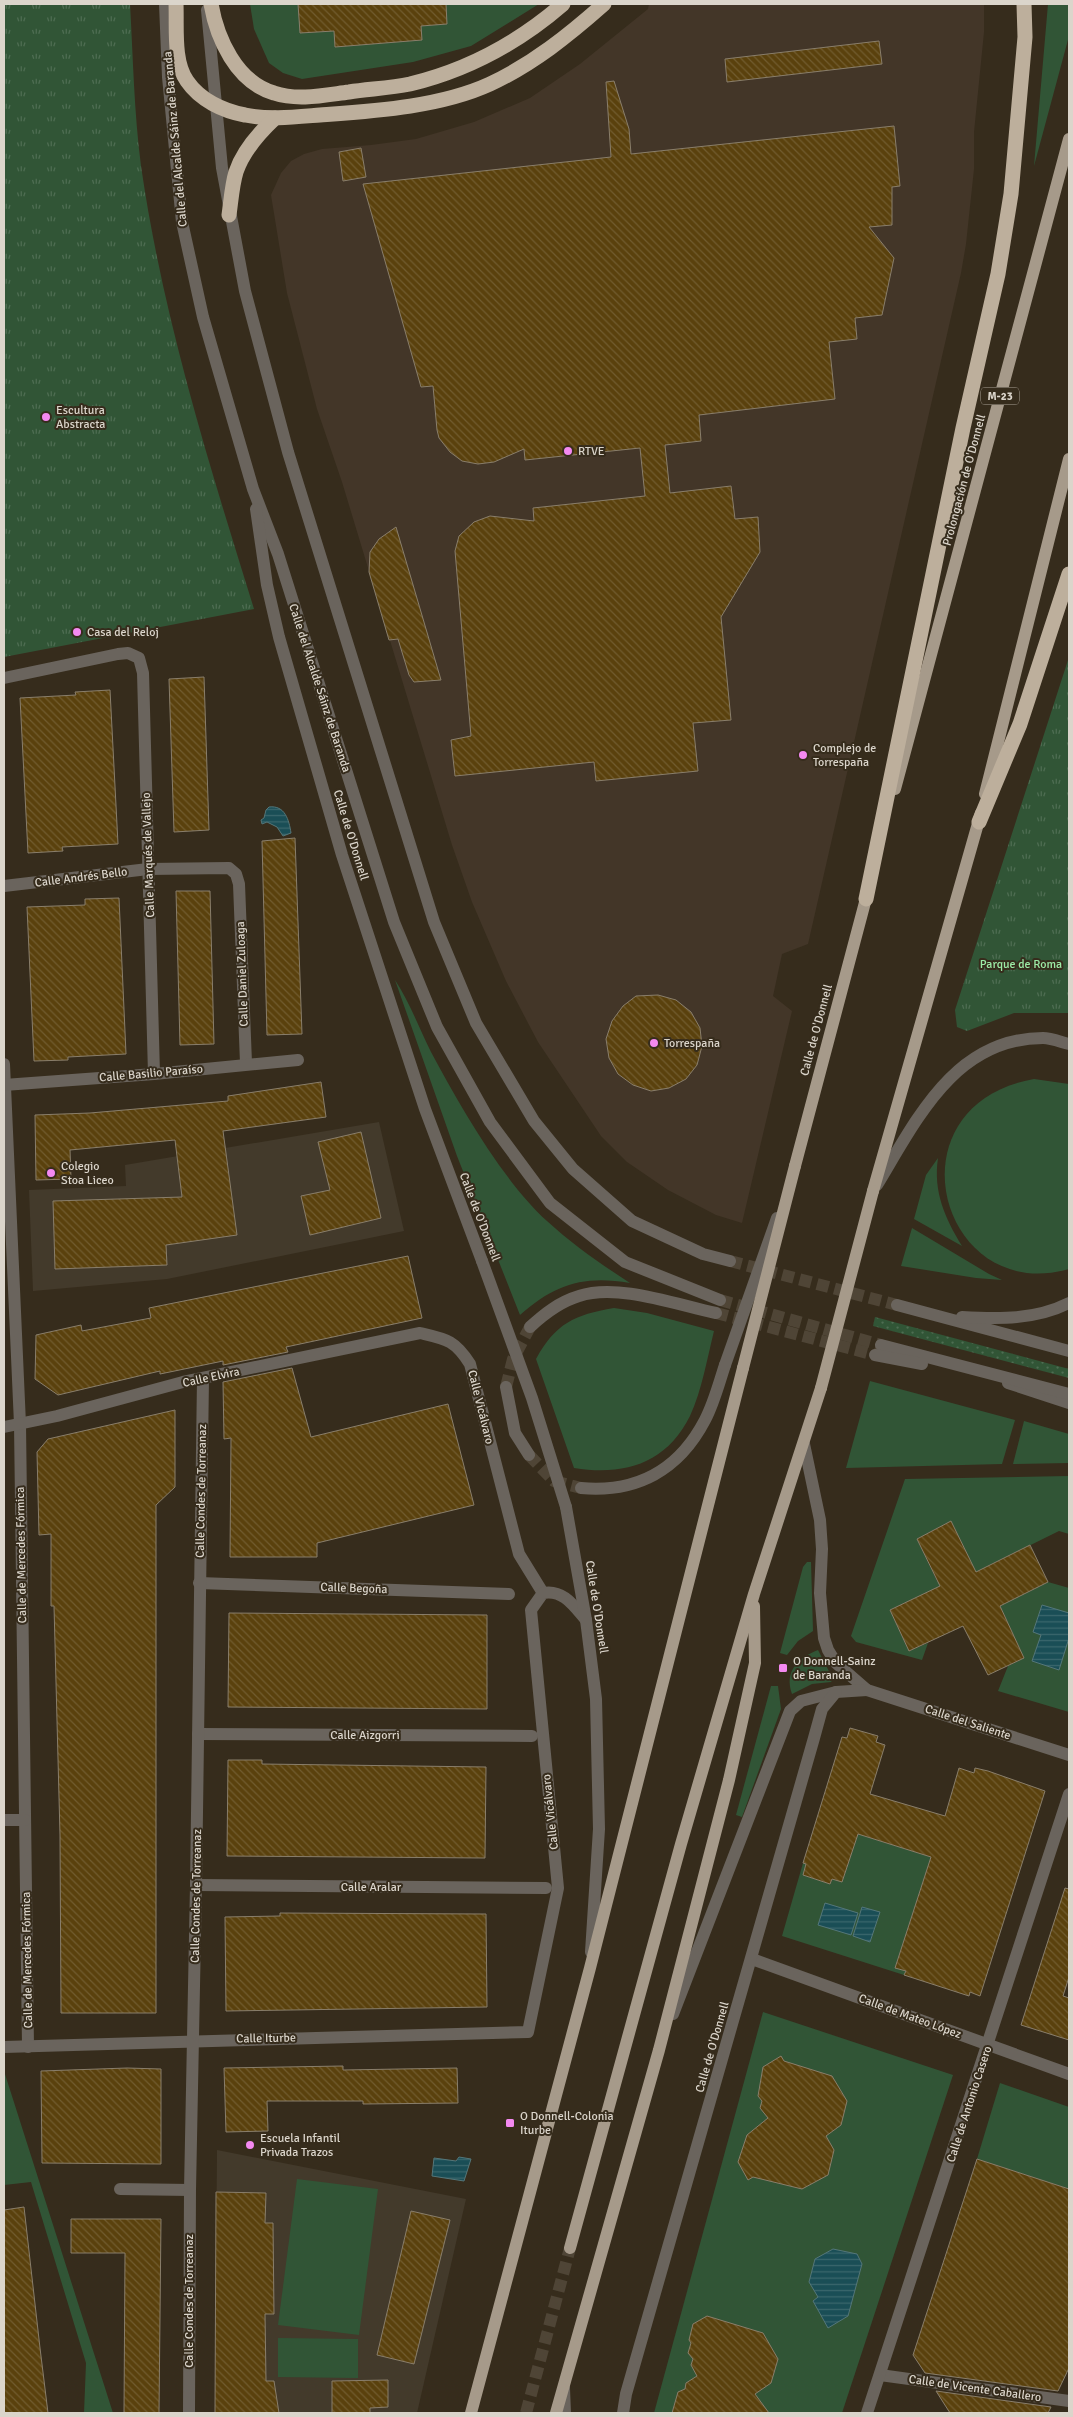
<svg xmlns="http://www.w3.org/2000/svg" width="1073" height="2417" viewBox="0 0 1073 2417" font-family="Signika,sans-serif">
<defs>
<pattern id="grass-dots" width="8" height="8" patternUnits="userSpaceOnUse" patternTransform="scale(1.25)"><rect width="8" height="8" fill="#315536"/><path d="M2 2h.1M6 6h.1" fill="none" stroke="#4e6d52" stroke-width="1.8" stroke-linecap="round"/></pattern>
<pattern id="park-tufts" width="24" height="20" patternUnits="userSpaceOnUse" patternTransform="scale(1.25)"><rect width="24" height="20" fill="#315536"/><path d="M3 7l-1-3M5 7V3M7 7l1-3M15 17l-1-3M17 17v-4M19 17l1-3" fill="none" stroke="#4e6d52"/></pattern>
<pattern id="water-rules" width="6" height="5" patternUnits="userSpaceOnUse" patternTransform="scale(1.25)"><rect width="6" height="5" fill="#1a4e56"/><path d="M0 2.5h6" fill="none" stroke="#3b676d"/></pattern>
<pattern id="building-back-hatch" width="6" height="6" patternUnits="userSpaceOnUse" patternTransform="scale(1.25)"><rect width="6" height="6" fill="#5a410d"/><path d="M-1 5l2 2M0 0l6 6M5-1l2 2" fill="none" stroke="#715c2f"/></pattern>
</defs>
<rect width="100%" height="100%" fill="#362c1c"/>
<polygon fill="#433628" points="649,4 984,4 984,32 974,132 974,169 966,244 961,273 808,944 782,954 773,996 792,1011 742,1223 716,1215 668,1190 627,1162 601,1136 538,1042 506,981 472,902 452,845 342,482 317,409 287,293 271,195 281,173 291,161 304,154 322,149 371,145 416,139 474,122 530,98 580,64 648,9"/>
<g fill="#433a2b">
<polygon points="379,1122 404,1231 167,1279 33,1291 29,1190 126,1186 125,1165"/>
<polygon points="217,2150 466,2199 417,2413 215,2413"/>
</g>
<polygon fill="url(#grass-dots)" points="875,1317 1069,1369 1069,1378 873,1326"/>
<g fill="url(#park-tufts)">
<path d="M4 4H130C133 57 134 113 141 166 163 318 209 464 254 609L4 657Z"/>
<polygon points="1069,657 1069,1013 1014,1013 967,1031 957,1027 955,1010"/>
</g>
<g fill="#315536">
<polygon points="250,4 539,4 471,46 413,62 302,79 283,73 269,63 254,29"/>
<polygon points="1048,4 1069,4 1069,36 1034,166"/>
<path d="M395 980C410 1003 419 1028 431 1052 460 1106 502 1180 547 1221 573 1245 601 1264 630 1283 584 1275 555 1284 520 1315L457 1156Z"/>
<path d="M1034 1079 1069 1084V1269C939 1306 886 1105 1034 1079Z"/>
<path d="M938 1158C933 1192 945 1218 962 1246L914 1219 926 1175Z"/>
<polygon points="912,1228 989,1274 1002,1280 976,1278 901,1266"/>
<path d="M614 1308 647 1313 714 1331C707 1359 702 1390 690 1416 666 1464 624 1476 574 1468L536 1359C556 1323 574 1315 614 1308Z"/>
<polygon points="870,1381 1015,1420 1002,1464 846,1468"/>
<polygon points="1024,1421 1069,1434 1069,1463 1013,1464"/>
<polygon points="1069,1476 1069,1534 1059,1531 988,1566 990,1573 971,1572 971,1562 951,1521 917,1539 937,1581 947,1584 890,1610 909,1651 928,1643 922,1660 856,1642 851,1636 905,1479"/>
<polygon points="807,1562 811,1562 813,1631 798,1641 787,1655 780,1653 803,1567"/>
<polygon points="1048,1582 1069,1588 1069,1712 998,1691 1008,1666 1024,1658 997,1599 1007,1602"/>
<path d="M818 1650 833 1679 831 1682 812 1684 792 1694C784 1671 798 1658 818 1650Z"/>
<polygon points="771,1686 778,1686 781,1709 742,1817 736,1815"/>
<polygon points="858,1834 931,1857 896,1968 906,1971 904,1975 782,1936 803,1863 806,1864 803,1875 830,1884"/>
<polygon points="763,2012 953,2075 842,2413 654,2413"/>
<polygon points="4,2071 113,2413 84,2413 86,2363 31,2182 4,2185"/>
<polygon points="1000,2083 1069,2107 1069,2189 977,2159"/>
<polygon points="297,2179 378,2189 359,2335 278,2325"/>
<polygon points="278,2338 358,2339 358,2378 278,2377"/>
</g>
<g fill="url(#water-rules)" stroke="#547679">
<path d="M269 807C285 805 289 820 291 833L283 836 277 827 267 822 262 824 261 820 264 818 266 810Z"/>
<polygon points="1042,1605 1069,1613 1069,1638 1059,1670 1032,1661 1041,1635 1033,1632"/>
<polygon points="825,1903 858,1913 851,1935 818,1925"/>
<polygon points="862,1907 880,1912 870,1942 853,1936"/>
<polygon points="459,2157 471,2159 464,2181 432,2176 434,2158 456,2161"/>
<polygon points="833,2249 857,2254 862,2264 848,2316 828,2328 813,2301 818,2297 809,2282 815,2259"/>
</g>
<g fill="url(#building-back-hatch)" stroke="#897e6b">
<polygon points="298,4 446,4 447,24 421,26 422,40 335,47 334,31 300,33"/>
<polygon points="879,41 882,64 727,82 725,59"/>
<polygon points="614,81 629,129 631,154 894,126 900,186 892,187 892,225 869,227 894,258 882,315 855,318 857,339 829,342 835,399 699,415 701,441 665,445 670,493 731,486 735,519 758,517 760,552 721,617 731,720 693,723 698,771 596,781 594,762 455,776 451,740 471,736 455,551 459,536 474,522 490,516 534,521 533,508 645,496 640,448 525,460 524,449 494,462 478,464 462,461 450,452 439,438 437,430 433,386 421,387 363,184 611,157 606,82"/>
<polygon points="361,148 366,177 343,181 339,152"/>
<polygon points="396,527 441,680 414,682 409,675 398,639 389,640 369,572 370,552 379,539"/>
<polygon points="204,677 209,830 174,832 169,679"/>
<polygon points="110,690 118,844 62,847 63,851 28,853 20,698 76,695 75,692"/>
<polygon points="295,838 302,1034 267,1035 262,841"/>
<polygon points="176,891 210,891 214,1044 180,1045"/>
<polygon points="119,898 126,1054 68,1057 68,1060 34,1061 27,907 85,905 85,899"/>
<polygon points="658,995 676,1000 691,1012 700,1028 702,1046 697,1065 686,1079 669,1088 651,1091 633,1085 618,1074 609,1058 606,1039 612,1021 623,1006 636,996"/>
<polygon points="321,1082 326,1117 223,1131 237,1235 166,1245 167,1265 55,1269 53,1201 182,1197 175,1140 70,1150 71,1179 36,1180 35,1115 90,1113 228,1101 228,1096"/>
<polygon points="361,1132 381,1218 310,1235 301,1196 330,1190 318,1142"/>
<polygon points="408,1256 422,1318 286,1347 288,1352 223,1365 223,1361 160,1374 160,1371 58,1395 35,1379 36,1335 81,1325 82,1331 151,1318 149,1308"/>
<polygon points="292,1368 311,1437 448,1404 474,1505 317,1543 317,1557 230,1557 231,1438 224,1439 223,1382"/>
<polygon points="175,1410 175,1487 156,1505 156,2013 61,2013 60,1835 54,1606 51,1606 51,1534 39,1535 37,1452 48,1439"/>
<polygon points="951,1521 976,1572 1030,1545 1048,1582 1000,1606 1024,1658 988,1675 963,1626 909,1651 890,1610 940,1586 917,1539"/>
<polygon points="229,1613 487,1615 487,1709 228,1707"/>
<polygon points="850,1728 878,1736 876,1742 885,1745 870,1794 945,1816 959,1768 974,1773 975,1768 988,1771 1045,1791 980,1996 970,1992 969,1996 904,1975 906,1971 895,1968 931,1857 858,1834 842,1882 832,1879 830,1884 803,1875 806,1864 803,1863 842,1737 847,1738"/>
<polygon points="228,1760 262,1760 262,1764 486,1767 485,1858 227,1856"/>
<polygon points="1065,1888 1069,1889 1069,1977 1063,1996 1069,1998 1069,2040 1021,2025"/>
<polygon points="280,1913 486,1914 487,2007 226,2011 225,1917 280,1916"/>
<polygon points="781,2056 784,2061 832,2076 847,2101 841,2125 826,2136 834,2150 828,2175 802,2189 753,2177 748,2180 738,2162 747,2135 768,2118 760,2108 762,2101 758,2096 763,2067"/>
<polygon points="343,2066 343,2070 457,2068 458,2103 363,2104 363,2101 267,2101 268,2131 226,2132 224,2068"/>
<polygon points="127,2068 161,2069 161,2164 42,2163 41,2071"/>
<polygon points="977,2159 1069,2189 1069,2368 1058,2391 925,2373 913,2355"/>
<polygon points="216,2192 266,2193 265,2223 273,2223 274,2314 265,2314 266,2381 274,2381 279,2413 215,2413"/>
<polygon points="24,2207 40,2348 48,2413 4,2413 4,2210"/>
<polygon points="411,2211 450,2220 414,2364 377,2355"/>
<polygon points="71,2219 161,2219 159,2413 124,2413 125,2253 71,2253"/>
<polygon points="707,2316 763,2333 778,2359 771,2383 755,2394 769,2413 672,2413 678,2392 685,2389 686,2383 697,2376 691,2365 693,2359 688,2353 691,2343 689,2340 693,2324"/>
<polygon points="388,2380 388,2407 370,2408 370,2413 332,2413 332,2381"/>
<polygon points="936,2391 1051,2407 1048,2413 950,2413"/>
</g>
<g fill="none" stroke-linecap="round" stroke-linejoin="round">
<g stroke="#4f4536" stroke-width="12" stroke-dasharray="12 6" stroke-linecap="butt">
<polyline points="730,1261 897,1305"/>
<polyline points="720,1300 881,1345"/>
<polyline points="716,1313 875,1355"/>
<polyline points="506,1387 513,1359 530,1327"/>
<polyline points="529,1455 554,1481 581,1488"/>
</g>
<polyline stroke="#4f4536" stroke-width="12" stroke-dasharray="12 6" stroke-linecap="butt" points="526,2413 570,2248"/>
<g stroke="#6a645d" stroke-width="12">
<polyline points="4,678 118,654 128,653 139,658 143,673 154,1074"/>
<polyline points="4,886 148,869 229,868 236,874 239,884 246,1063"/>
<polyline points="4,1064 20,1424 28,2047"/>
<polyline points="4,1085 154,1074 298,1060"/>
<polyline points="1008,1383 1069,1403"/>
<path d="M4 1427 57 1416 183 1382 420 1333C446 1339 455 1340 470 1364L519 1554 543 1593"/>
<polyline points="804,1444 820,1520 822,1549 820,1593 824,1638 828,1650 836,1663 867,1690 1069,1755"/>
<polyline points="199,1583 509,1594"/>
<polyline points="198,1734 532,1736"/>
<polyline points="4,1820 25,1820"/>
<polyline points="196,1885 546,1888"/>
<polyline points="752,1959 1069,2074"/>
<polyline points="673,2014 790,1711 801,1701 836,1692 867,1690"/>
<path d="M4 2047 528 2032 558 1888 531 1610 543 1593C563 1589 574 1606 586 1620"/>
<polyline points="120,2189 190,2190"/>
<polyline points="880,2375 1069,2401"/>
<polyline points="564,2388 565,2413"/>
<polyline points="189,2413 190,2190 196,1885 203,1378"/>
<polyline points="623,2413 626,2394 814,1738 822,1709 836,1692"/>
<polyline points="867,2413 1069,1794"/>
</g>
<g stroke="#6a645d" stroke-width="12">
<polyline points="165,4 168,77 182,222 203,317 253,489 278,554 394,922 437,1027 490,1122 550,1203 625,1262 720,1300"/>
<polyline points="207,10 222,168 245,291 288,452 434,922 476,1023 534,1121 573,1169 632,1221 703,1254 730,1261"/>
<polyline points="256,509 267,585 279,637 342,855 425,1109 482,1261"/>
<path d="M877 1185C917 1119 955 1038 1043 1038 1051 1038 1061 1042 1069 1044"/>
<polyline points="897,1305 1069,1351"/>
<path d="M962 1317C999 1319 1035 1320 1069 1303"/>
<path d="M530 1327C544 1314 559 1302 579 1296 618 1283 677 1305 716 1313"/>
<polyline points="881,1345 1069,1394"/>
<polyline points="875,1355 922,1364"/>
<polyline points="506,1387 515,1433 529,1455"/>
<path d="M581 1488C637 1493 679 1470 705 1420 714 1403 719 1383 725 1365"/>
<polyline points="566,1507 586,1620 596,1699 599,1829 591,1952"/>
</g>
<g stroke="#a69a8a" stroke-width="12">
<polyline points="895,789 1069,139"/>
<polyline points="985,794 1069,459"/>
<polyline points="795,1166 868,891"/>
<polyline points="873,1191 981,813"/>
<polyline points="570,2248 681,1844 754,1594 821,1388"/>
<polyline points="471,2413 590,1968 743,1368"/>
<polyline points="556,2413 659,2050 729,1780 755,1663 754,1606"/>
</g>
<g stroke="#bdaf9c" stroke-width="15">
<path d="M176 4C177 28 173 61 187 81 200 100 223 111 245 115 269 120 295 117 320 115 374 111 440 107 490 84 533 64 569 35 604 4"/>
<path d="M211 4C217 38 236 82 274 93 298 101 325 95 349 92 369 89 390 88 410 84 468 70 518 43 563 4"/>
<path d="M229 215C231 201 232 185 236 172 243 151 259 133 275 118"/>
<polyline points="979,822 1020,724 1069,574"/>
<polyline points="866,899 963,428 998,274 1011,194 1025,37 1024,4"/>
</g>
<g stroke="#6a645d" stroke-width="12">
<polyline points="482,1261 532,1398 566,1507"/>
<polyline points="725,1365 777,1218"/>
</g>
<g stroke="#a69a8a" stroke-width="12">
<polyline points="743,1368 795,1166"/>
<polyline points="821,1388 873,1191"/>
</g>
</g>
<g fill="#f489f1" stroke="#362c1c" stroke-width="2">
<circle cx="46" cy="417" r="5"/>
<circle cx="568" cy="451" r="5"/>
<circle cx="77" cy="632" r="5"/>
<circle cx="803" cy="755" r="5"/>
<circle cx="654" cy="1043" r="5"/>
<circle cx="51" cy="1173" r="5"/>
<rect x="778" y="1663" width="10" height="10" rx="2.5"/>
<rect x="505" y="2118" width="10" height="10" rx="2.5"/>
<circle cx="250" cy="2145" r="5"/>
</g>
<g text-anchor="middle" stroke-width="4" stroke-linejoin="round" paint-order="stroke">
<rect fill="#362c1c" stroke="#aaa296" stroke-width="1" x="981" y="387.5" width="38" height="17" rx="4"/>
<g font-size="11" font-weight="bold" fill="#dbd5cb">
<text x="1000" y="400">M-23</text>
</g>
<g font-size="12" fill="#dbd5cb" stroke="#362c1c">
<text transform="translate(175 139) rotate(-95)" y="4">Calle del Alcalde Sáinz de Baranda</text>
<text transform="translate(964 480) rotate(-75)" y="4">Prolongación de O'Donnell</text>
<text transform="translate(320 688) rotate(72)" y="4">Calle del Alcalde Sáinz de Baranda</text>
<text transform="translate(351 835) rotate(73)" y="4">Calle de O'Donnell</text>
<text transform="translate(148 855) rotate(-92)" y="4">Calle Marqués de Vallejo</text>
<text transform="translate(81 877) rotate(-7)" y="4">Calle Andrés Bello</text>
<text transform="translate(242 974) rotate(-92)" y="4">Calle Daniel Zuloaga</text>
<text transform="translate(816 1030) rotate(-75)" y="4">Calle de O'Donnell</text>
<text transform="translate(151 1073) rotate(-5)" y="4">Calle Basilio Paraíso</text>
<text transform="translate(480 1217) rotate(69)" y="4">Calle de O'Donnell</text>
<text transform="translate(211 1377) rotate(-12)" y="4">Calle Elvira</text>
<text transform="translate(481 1407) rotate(76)" y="4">Calle Vicálvaro</text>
<text transform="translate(201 1491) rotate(-89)" y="4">Calle Condes de Torreanaz</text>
<text transform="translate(21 1555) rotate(-91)" y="4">Calle de Mercedes Fórmica</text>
<text transform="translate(354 1588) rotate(2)" y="4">Calle Begoña</text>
<text transform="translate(597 1607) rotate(81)" y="4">Calle de O'Donnell</text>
<text transform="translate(968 1722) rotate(18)" y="4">Calle del Saliente</text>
<text x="365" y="1739">Calle Aizgorri</text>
<text transform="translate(550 1812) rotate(-96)" y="4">Calle Vicálvaro</text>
<text x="371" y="1891">Calle Aralar</text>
<text transform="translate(196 1896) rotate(-89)" y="4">Calle Condes de Torreanaz</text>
<text transform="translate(27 1960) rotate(-91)" y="4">Calle de Mercedes Fórmica</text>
<text transform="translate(910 2016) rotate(20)" y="4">Calle de Mateo López</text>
<text transform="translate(266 2038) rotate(-1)" y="4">Calle Iturbe</text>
<text transform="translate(712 2047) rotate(-74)" y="4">Calle de O'Donnell</text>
<text transform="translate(969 2104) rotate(-72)" y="4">Calle de Antonio Casero</text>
<text transform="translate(189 2301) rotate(-90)" y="4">Calle Condes de Torreanaz</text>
<text transform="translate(975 2388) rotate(8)" y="4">Calle de Vicente Caballero</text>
</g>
<g font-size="12" fill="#dbd5cb" stroke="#362c1c" text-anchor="start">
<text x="56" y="414">Escultura<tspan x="56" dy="14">Abstracta</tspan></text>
<text x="578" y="455">RTVE</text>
<text x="87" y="636">Casa del Reloj</text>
<text x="813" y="752">Complejo de<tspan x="813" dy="14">Torrespaña</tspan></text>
<text x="664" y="1047">Torrespaña</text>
<text x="61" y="1170">Colegio<tspan x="61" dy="14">Stoa Liceo</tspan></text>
<text x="793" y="1665">O Donnell-Sainz<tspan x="793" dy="14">de Baranda</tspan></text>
<text x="520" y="2120">O Donnell-Colonia<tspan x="520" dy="14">Iturbe</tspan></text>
<text x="260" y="2142">Escuela Infantil<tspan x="260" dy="14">Privada Trazos</tspan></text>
</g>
<g font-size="12" fill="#9ceba6" stroke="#362c1c">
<text x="1021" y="968">Parque de Roma</text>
</g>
</g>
<rect width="1073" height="2417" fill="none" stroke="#dbd5cb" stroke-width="10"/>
</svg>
